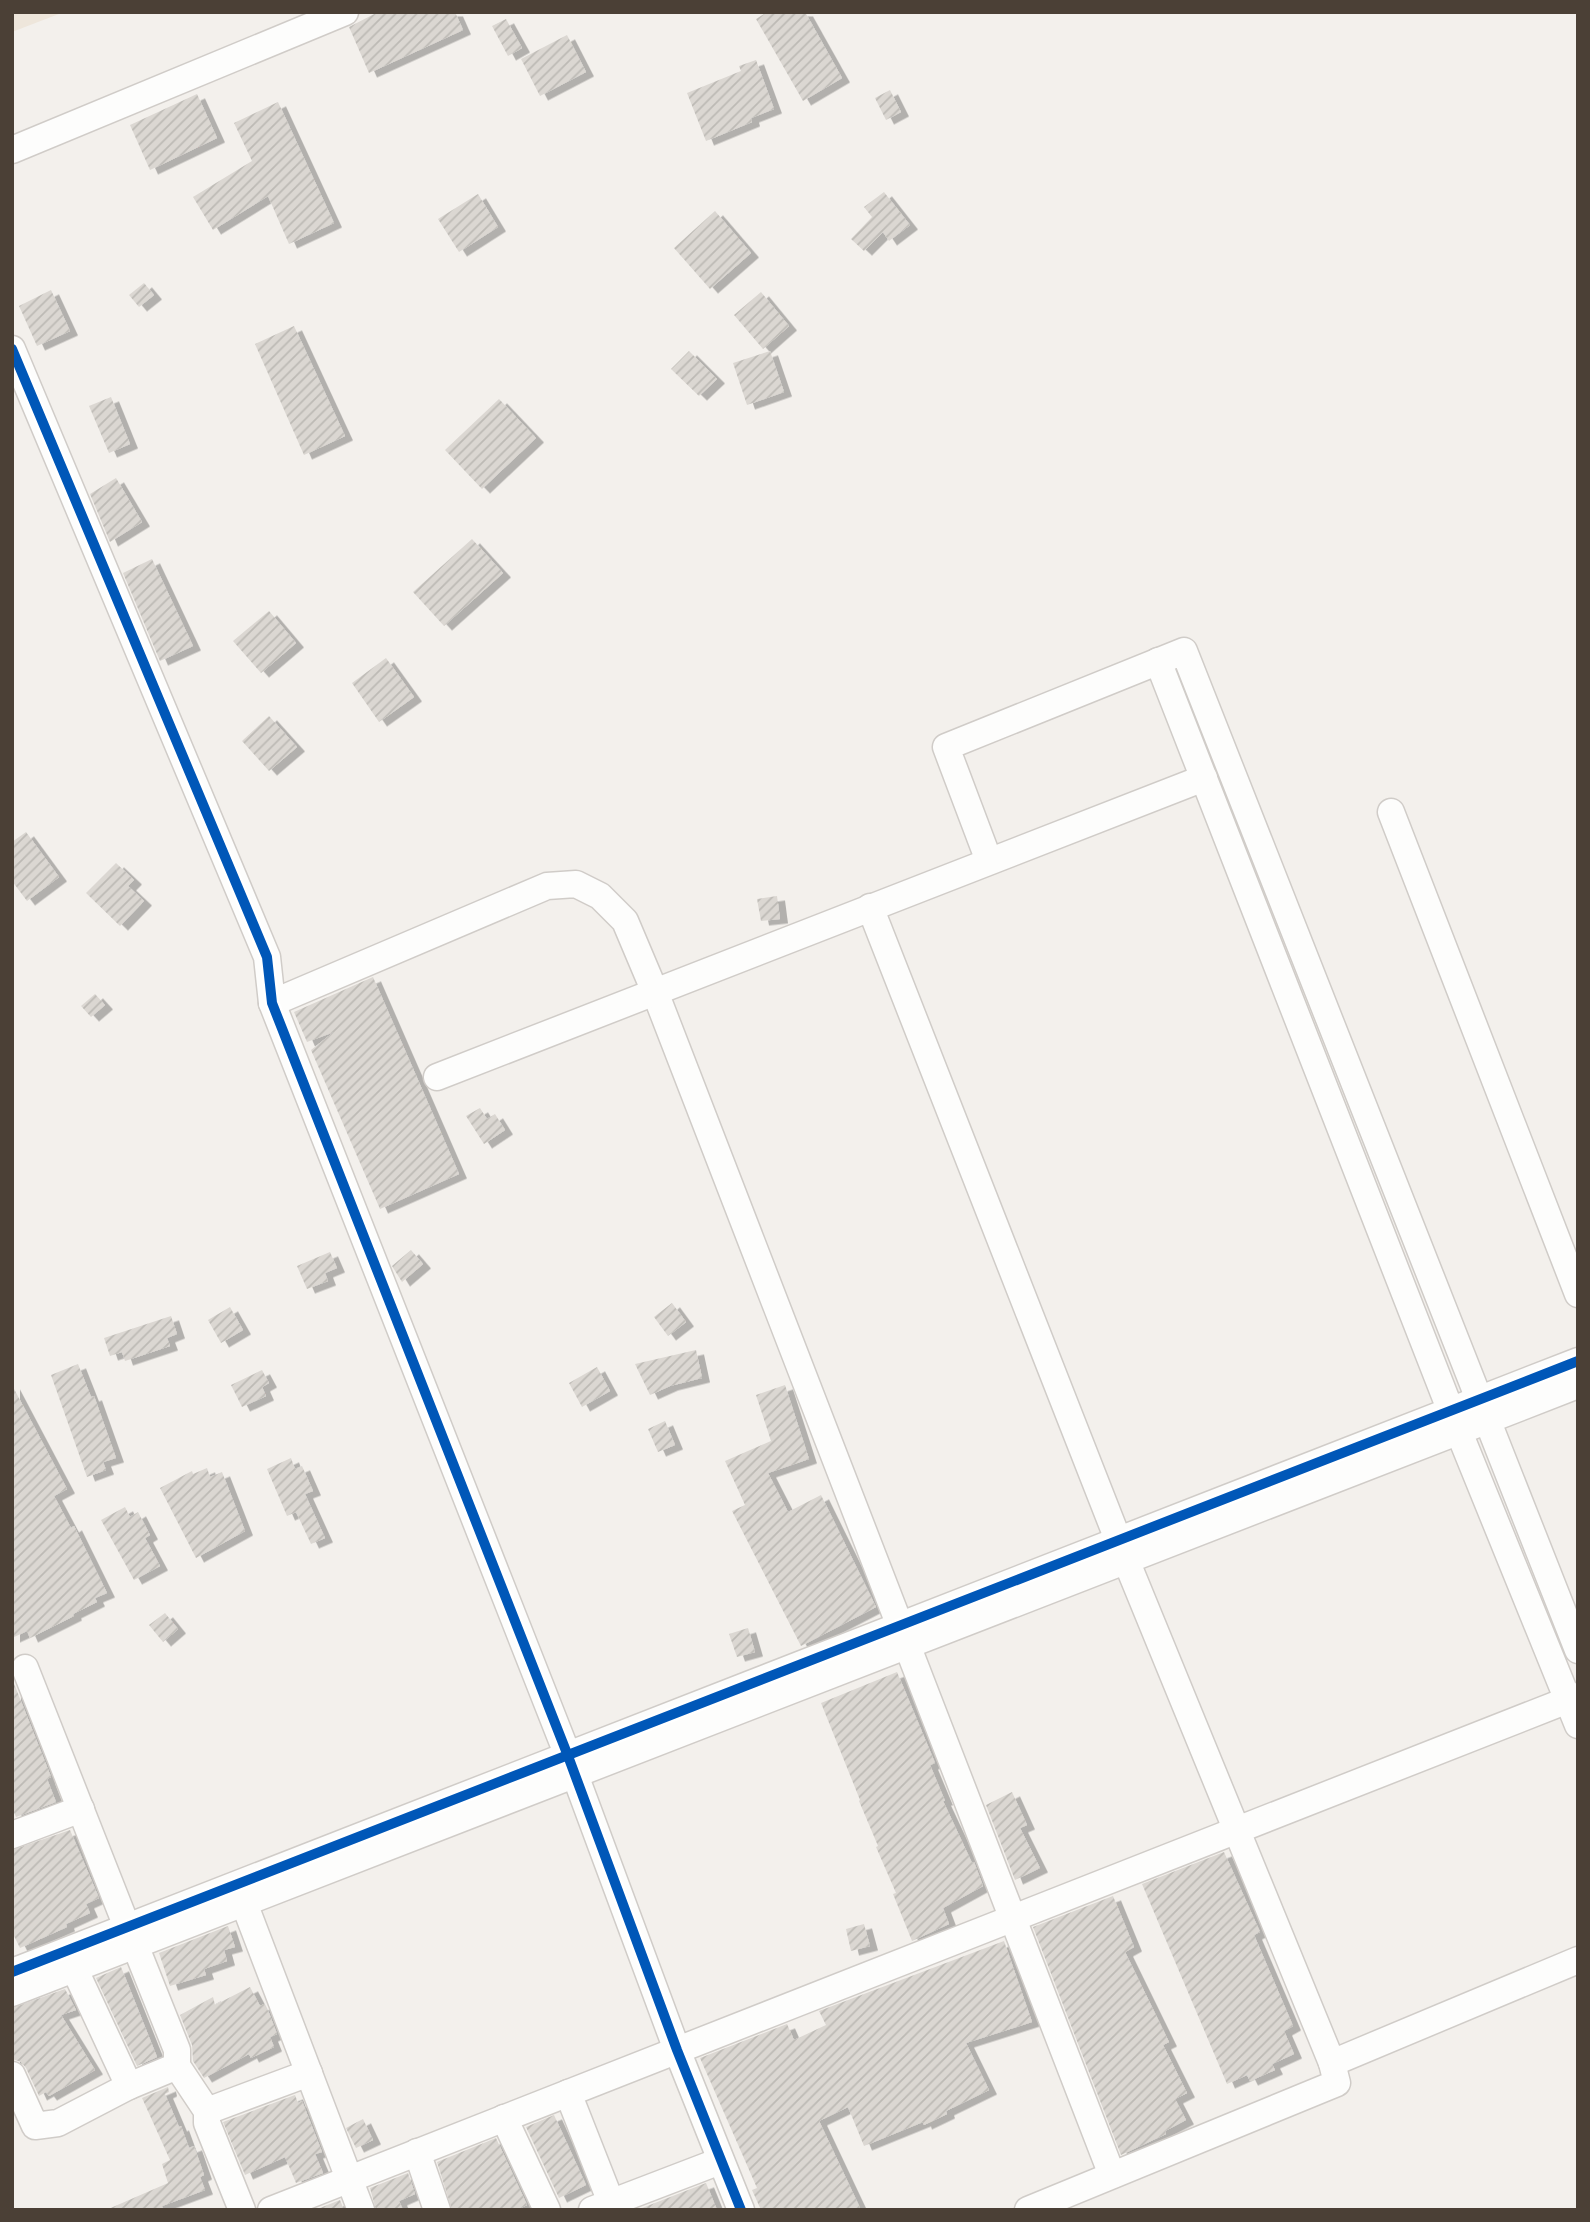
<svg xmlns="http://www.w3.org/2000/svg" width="1590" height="2222" viewBox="0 0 1590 2222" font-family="Montserrat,sans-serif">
<defs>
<pattern id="building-hatch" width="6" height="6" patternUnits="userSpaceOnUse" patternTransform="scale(1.75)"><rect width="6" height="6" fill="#dbd7d2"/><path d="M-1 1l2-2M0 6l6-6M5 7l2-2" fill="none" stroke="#bdbab5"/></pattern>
<filter id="shadow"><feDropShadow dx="8" dy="4.5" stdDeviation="0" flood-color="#0004"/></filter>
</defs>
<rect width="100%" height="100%" fill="#f3f0ec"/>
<polygon fill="#eee6db" points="12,12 64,12 12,32"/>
<g fill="url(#building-hatch)" filter="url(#shadow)">
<polygon points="378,12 455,12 463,30 369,73 349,27"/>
<polygon points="767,12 805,12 842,78 803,101 756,19"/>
<polygon points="506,19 522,48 508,56 492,26"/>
<polygon points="567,35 586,72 540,96 521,59"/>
<polygon points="756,60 774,109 751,118 752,122 706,141 687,93 741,71 739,66"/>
<polygon points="890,90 901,112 886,120 875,98"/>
<polygon points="197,94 217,138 150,170 130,125"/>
<polygon points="278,102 334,223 289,244 268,196 213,230 193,197 252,161 234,123"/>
<polygon points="884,192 910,225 889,241 883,232 864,251 851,239 872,217 864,207"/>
<polygon points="478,194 498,227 459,252 438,219"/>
<polygon points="715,211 751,253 710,289 674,248"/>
<polygon points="144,283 154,295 139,307 129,295"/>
<polygon points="51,290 70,331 37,346 19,306"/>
<polygon points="761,292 789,326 763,349 734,315"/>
<polygon points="294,326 345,436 304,455 255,344"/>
<polygon points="689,351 717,379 699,396 671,369"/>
<polygon points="770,351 784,392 747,405 733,363"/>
<polygon points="111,397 130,444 109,453 89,406"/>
<polygon points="499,399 536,438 482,489 445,450"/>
<polygon points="116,478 142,522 110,542 90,494"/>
<polygon points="472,539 503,573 444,626 413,592"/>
<polygon points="152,559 193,646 160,661 123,573"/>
<polygon points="269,611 296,643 261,673 233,641"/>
<polygon points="386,658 414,697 379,722 352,683"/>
<polygon points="269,716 297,747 269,771 242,741"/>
<polygon points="26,832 59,877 27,901 12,881 12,842"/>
<polygon points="116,863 134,880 128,886 144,901 120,926 86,893"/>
<polygon points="777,896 780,919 761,921 757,899"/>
<polygon points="373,977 459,1174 380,1209 311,1050 334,1032 307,1042 294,1012"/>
<polygon points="95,994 105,1005 91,1017 81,1006"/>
<polygon points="480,1108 487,1119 495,1114 505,1130 484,1144 466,1116"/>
<polygon points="411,1250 423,1264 402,1282 392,1266"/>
<polygon points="330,1252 337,1268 325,1273 328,1281 307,1289 297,1266"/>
<polygon points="672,1303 686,1322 668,1336 654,1317"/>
<polygon points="230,1307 243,1330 221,1343 208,1320"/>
<polygon points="171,1316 177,1334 167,1338 170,1346 125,1361 122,1352 110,1356 104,1338"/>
<polygon points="696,1350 702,1378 670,1386 650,1395 635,1364"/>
<polygon points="78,1364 91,1397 94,1396 116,1458 103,1462 106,1470 87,1477 51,1375"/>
<polygon points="597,1367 610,1391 582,1407 569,1383"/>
<polygon points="262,1370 269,1383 262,1387 266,1396 242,1407 231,1385"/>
<polygon points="12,1385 67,1489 54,1496 71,1528 74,1526 107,1593 95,1598 97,1602 73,1614 74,1616 30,1638 27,1631 12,1638"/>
<polygon points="785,1385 809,1459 768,1473 788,1512 821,1495 876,1607 801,1646 732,1511 745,1505 725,1461 771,1441 756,1395"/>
<polygon points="665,1421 675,1445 658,1452 648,1429"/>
<polygon points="291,1458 295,1469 302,1466 313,1491 305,1494 325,1538 311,1544 296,1512 287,1516 267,1469"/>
<polygon points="207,1468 210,1477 222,1472 245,1531 196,1558 160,1488 192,1471 193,1474"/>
<polygon points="125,1507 130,1517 138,1512 150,1535 145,1538 160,1566 134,1580 101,1520"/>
<polygon points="165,1613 178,1629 163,1642 149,1625"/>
<polygon points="748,1628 755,1652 737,1657 729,1634"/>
<polygon points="897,1672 935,1763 930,1765 945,1801 943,1801 972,1863 974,1862 983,1886 943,1908 949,1924 912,1941 893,1894 896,1893 876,1847 878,1846 859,1801 860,1800 821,1703"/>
<polygon points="13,1681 51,1777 47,1779 56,1802 16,1817 12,1808"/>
<polygon points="1012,1792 1027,1825 1020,1828 1040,1868 1015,1880 986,1805"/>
<polygon points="70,1830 99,1898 86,1904 90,1913 66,1924 67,1927 20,1948 12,1932 12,1850"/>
<polygon points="1224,1852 1260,1932 1254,1935 1293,2026 1284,2031 1294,2054 1272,2064 1275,2070 1250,2081 1247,2075 1227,2084 1142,1884"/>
<polygon points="1113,1896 1134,1947 1125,1952 1169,2042 1163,2045 1187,2093 1175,2099 1186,2120 1165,2131 1166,2134 1121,2155 1033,1927"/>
<polygon points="864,1924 870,1946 851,1951 846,1929"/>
<polygon points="228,1926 235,1947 224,1950 227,1961 204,1969 206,1975 170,1986 159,1953"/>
<polygon points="1004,1941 1032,2022 966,2043 989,2090 946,2111 947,2114 924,2125 923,2122 864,2146 848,2107 819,2121 861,2210 761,2210 752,2190 757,2188 700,2058 787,2024 794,2040 826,2025 819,2011"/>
<polygon points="121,1967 157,2057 137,2066 96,1978"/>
<polygon points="250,1987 260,2006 264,2004 269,2013 277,2034 270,2037 274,2047 251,2058 249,2054 204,2078 193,2061 192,2045 180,2015 213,1997 215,2005"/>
<polygon points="65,1989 76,2010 61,2015 95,2070 49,2096 46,2092 39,2096 26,2068 21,2062 12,2059 12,2008"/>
<polygon points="168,2087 169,2092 165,2094 179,2127 181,2126 189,2148 194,2146 204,2175 200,2177 205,2190 162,2206 163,2210 106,2210 168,2183 162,2164 170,2160 142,2098"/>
<polygon points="295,2095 298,2103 302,2101 322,2152 315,2154 323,2173 296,2183 285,2157 245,2175 223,2122"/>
<polygon points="554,2115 586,2185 559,2198 526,2127"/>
<polygon points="363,2119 373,2140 356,2148 346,2128"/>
<polygon points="496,2138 527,2205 517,2210 452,2210 437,2162"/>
<polygon points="408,2173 415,2194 399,2201 403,2210 376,2210 370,2188"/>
<polygon points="706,2183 717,2210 637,2210"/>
<polygon points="340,2200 344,2210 315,2210"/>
</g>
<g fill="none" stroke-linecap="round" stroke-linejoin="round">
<defs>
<g id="minor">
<polyline points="12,150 345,12"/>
<polyline points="12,349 267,957 272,1003 568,1756 677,2050 741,2210"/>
<polyline points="1158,661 1459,1432 1578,1725"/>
<polyline points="1391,812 1578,1294"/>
<polyline points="989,861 946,747 1184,651 1578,1650"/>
<polyline points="870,907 1126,1560 1332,2063 1337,2083 1028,2210"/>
<polyline points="272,1003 547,886 576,884 600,896 625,921 655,992 900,1626"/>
<polyline points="437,1077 1204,778"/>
<polyline points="907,1645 1112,2175"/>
<polyline points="25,1668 127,1927"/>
<polyline points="12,1835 81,1809"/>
<polyline points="244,1903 361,2210"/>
<polyline points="135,1945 177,2050 177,2066 207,2111 207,2123 242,2210"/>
<polyline points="74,1968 129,2086"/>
<polyline points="12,1972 1578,1361"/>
<polyline points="12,1993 1578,1385"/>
<polyline points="1332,2063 1578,1960"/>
<polyline points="12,2075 35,2126 58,2123 129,2086 177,2066"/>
<polyline points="568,2093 614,2210"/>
<polyline points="207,2111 309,2073"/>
<polyline points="504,2118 547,2210"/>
<polyline points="417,2152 437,2210"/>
<polyline points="271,2210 1578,1696"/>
<polyline points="592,2210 720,2161"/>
</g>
</defs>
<use href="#minor" stroke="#d0ccc8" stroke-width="29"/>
<use href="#minor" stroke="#fdfdfc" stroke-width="26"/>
<defs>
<g id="cycleway">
<polyline points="12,349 267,957 272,1003 568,1756 677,2050 741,2210"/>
<polyline points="12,1972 1578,1361"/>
</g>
</defs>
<use href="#cycleway" stroke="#fff" stroke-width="15"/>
<use href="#cycleway" stroke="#0057b8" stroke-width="10"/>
</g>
<rect width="1590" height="2222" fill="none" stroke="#4b4036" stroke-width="28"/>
</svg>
